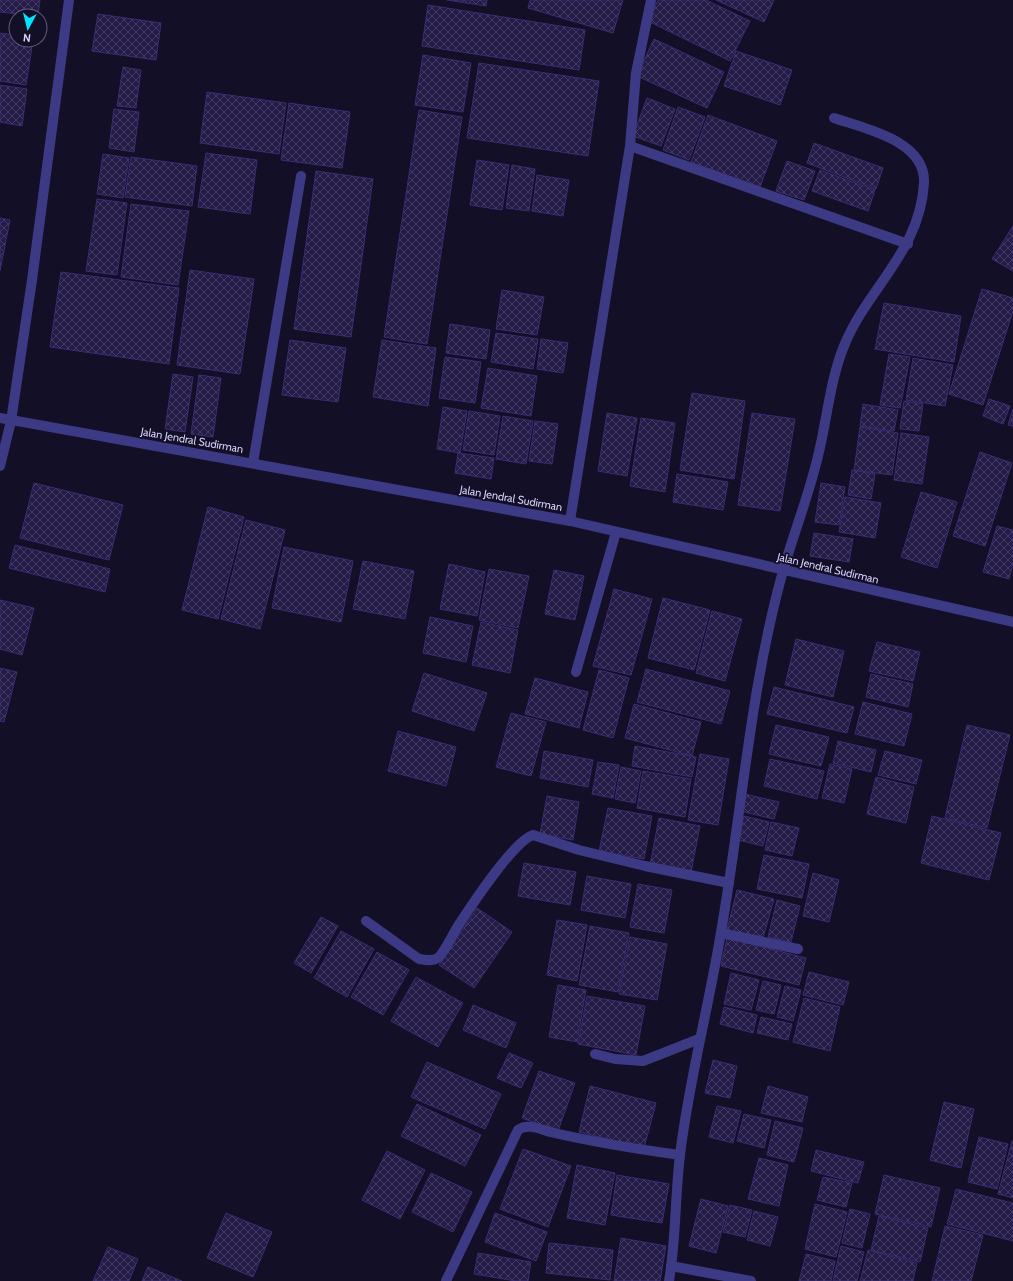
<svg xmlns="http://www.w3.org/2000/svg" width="1013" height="1281" viewBox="0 0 1013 1281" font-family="Cabin,sans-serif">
<defs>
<pattern id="building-cross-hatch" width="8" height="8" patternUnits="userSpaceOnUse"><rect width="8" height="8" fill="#241b47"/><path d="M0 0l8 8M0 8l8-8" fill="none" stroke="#433b63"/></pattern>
</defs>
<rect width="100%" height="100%" fill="#130f26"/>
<g fill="url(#building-cross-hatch)" stroke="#3b2d73">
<polygon points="0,0 40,0 38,16 0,12"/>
<polygon points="447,0 487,0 486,6"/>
<polygon points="530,0 623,0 613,33 528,8"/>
<polygon points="658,0 706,0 750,21 730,61 648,21"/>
<polygon points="716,0 774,0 764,22"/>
<polygon points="428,5 585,30 579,70 422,46"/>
<polygon points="98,14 161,23 156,60 92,51"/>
<polygon points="0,33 16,35 16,40 33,40 26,85 0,81"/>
<polygon points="654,39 724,72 707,108 637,76"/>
<polygon points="736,51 792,70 780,105 724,86"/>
<polygon points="423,55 471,63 463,112 415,105"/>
<polygon points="479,63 599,81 588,156 467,138"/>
<polygon points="123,67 141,70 136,108 117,106"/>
<polygon points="0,85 27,89 22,126 0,122"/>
<polygon points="207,92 286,103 279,154 200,143"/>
<polygon points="647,98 675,109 661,146 633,136"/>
<polygon points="289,103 350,112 342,168 281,160"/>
<polygon points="678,107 705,117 689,160 663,150"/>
<polygon points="114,109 139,112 134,152 109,148"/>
<polygon points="419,110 462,117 427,344 384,337"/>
<polygon points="708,115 777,141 760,187 691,162"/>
<polygon points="814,143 883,168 876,189 807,163"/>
<polygon points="206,153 257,160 250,214 198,207"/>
<polygon points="103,154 129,158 123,198 97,194"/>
<polygon points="131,157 197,166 192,206 125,197"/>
<polygon points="477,160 509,165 502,210 470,205"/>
<polygon points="787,161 815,171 804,200 776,191"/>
<polygon points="512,165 535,169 529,211 506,208"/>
<polygon points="820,170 875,190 868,211 812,191"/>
<polygon points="316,171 373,179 351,337 294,329"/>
<polygon points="537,175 569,180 563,216 532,211"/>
<polygon points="97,199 127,203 117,275 86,271"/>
<polygon points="131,204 189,211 178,285 121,277"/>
<polygon points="0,218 10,220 0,271"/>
<polygon points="1013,226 1013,271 992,259"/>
<polygon points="190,270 254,279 240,374 177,365"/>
<polygon points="61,272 179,288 169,364 50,347"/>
<polygon points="982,289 1013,298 1013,311 983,405 949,394"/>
<polygon points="502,290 544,297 537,335 496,329"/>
<polygon points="884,303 961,316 954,362 875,349"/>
<polygon points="450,324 490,330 486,359 446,353"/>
<polygon points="496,333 538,339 533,369 491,362"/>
<polygon points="541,339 568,343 563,373 537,369"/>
<polygon points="290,340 346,348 338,402 282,395"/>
<polygon points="382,340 436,348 428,406 373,397"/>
<polygon points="889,354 910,357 900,408 880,405"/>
<polygon points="445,357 481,362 475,403 439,398"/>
<polygon points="913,358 953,365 945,406 906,400"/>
<polygon points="488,368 537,376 531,416 481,408"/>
<polygon points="173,374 193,377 185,432 165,429"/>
<polygon points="199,375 221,378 213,437 191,434"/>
<polygon points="692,393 745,401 734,479 680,470"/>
<polygon points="989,399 1010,406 1003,424 983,416"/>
<polygon points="904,401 923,404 919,431 900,429"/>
<polygon points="863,404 898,410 894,431 860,426"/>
<polygon points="443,407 467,411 460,453 437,449"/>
<polygon points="1013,409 1013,426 1008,425"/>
<polygon points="469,411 500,416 494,455 463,450"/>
<polygon points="607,413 637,418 627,476 598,471"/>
<polygon points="752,413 795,419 780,511 738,505"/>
<polygon points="503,416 533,421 526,464 496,459"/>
<polygon points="641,418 675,423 665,492 630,486"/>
<polygon points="535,421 558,424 552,464 529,461"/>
<polygon points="860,427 898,433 892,475 854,470"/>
<polygon points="901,433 929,437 922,484 894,480"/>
<polygon points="980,452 1012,463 985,546 953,536"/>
<polygon points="458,453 494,458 491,479 455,473"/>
<polygon points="852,470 875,474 871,499 848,495"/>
<polygon points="677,474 728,482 723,510 673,502"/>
<polygon points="34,483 123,505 109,560 20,538"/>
<polygon points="821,483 845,487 839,525 815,522"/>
<polygon points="921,492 957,502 937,568 901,557"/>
<polygon points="845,497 881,503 875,538 839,532"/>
<polygon points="208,507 244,517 218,619 182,610"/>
<polygon points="246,520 285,530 260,629 221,619"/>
<polygon points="997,526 1013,530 1013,564 1009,579 983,572"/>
<polygon points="814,533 853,539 849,562 810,556"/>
<polygon points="15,545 110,569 105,592 9,568"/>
<polygon points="284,547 353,561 341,622 272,608"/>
<polygon points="363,561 414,571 405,619 353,609"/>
<polygon points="449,564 485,572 477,616 440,609"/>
<polygon points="489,569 529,576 518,628 479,620"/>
<polygon points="554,570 584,576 575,620 545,614"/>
<polygon points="614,589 652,599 631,675 593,666"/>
<polygon points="663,598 710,610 694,670 648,658"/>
<polygon points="0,600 34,608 22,655 0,649"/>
<polygon points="712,611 742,619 725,681 696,673"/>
<polygon points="430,617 473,626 466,662 423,653"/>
<polygon points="481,622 518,630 510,673 472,665"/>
<polygon points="796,639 844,651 833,697 785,685"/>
<polygon points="877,642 920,652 913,681 869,671"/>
<polygon points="0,668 17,672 4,722 0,721"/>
<polygon points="646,669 730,691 721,724 637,702"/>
<polygon points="599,670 629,678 613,738 583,730"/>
<polygon points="424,673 487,693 474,731 412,711"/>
<polygon points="871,674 913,684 908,707 866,697"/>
<polygon points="535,678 588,692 579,728 525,714"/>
<polygon points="774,687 854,707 847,733 767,714"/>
<polygon points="863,702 912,714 904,746 855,734"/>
<polygon points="634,704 701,722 692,756 625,738"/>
<polygon points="511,713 546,722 531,776 496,767"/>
<polygon points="776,725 829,737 821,766 769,754"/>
<polygon points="967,725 1010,735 987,828 945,818"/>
<polygon points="398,731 456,747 446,786 388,771"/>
<polygon points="838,741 876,750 871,772 833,763"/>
<polygon points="635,746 696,757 692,777 632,766"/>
<polygon points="544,751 593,760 588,787 540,778"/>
<polygon points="885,751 922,760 916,784 878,775"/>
<polygon points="700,754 729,759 718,825 688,820"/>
<polygon points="770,759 824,771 817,799 764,786"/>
<polygon points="598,762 619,765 613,798 592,794"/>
<polygon points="830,764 852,769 844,803 822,798"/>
<polygon points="621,767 641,771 635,803 615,799"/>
<polygon points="643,771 691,779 685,817 637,808"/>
<polygon points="876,777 914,787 906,823 867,814"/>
<polygon points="745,794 779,802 774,819 740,811"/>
<polygon points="547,796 579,802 573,840 540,834"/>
<polygon points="608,808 652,816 644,859 599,851"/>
<polygon points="744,816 769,822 763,846 738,840"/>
<polygon points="932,816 1001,833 989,880 921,863"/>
<polygon points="659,818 700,826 691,872 650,865"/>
<polygon points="771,822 799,828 792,856 765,850"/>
<polygon points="764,855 809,864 802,898 757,889"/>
<polygon points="524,863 576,872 570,905 518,896"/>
<polygon points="813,873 839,880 829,922 803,916"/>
<polygon points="587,876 631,884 625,918 581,910"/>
<polygon points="638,884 672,890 664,933 630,927"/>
<polygon points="737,890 774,899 763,938 727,930"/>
<polygon points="777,900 800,906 791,942 768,937"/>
<polygon points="477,908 512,932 474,988 439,965"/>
<polygon points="321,917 338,926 311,973 294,963"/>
<polygon points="557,920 587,925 577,981 547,975"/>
<polygon points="590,926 629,933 618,992 579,985"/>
<polygon points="341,931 374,949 347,997 314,978"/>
<polygon points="630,937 667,944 657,1000 619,994"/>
<polygon points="727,938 806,958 799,985 721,966"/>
<polygon points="377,952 409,970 383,1015 351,997"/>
<polygon points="809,972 849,982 843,1005 803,995"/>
<polygon points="731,973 759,980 751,1010 724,1004"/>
<polygon points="416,977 463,1003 438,1047 391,1021"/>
<polygon points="763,981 781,985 774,1014 756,1010"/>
<polygon points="558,985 586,990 577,1042 549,1037"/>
<polygon points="785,986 801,990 793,1021 777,1017"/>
<polygon points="587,996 645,1006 636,1055 578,1044"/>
<polygon points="804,998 840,1007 830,1051 793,1042"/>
<polygon points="473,1005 516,1023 506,1048 463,1030"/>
<polygon points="724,1007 757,1015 753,1033 720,1024"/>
<polygon points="761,1017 792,1024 788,1040 757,1033"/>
<polygon points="509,1053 533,1063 521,1088 497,1078"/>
<polygon points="713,1060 737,1066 730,1098 705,1093"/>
<polygon points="427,1062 501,1094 485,1129 411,1097"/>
<polygon points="539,1071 575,1083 558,1131 522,1118"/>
<polygon points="590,1086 656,1103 644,1148 579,1132"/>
<polygon points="768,1086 808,1097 802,1122 761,1113"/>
<polygon points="944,1102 974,1109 961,1168 930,1160"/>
<polygon points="417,1104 481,1135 465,1166 401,1136"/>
<polygon points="717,1106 741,1111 733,1143 709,1137"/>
<polygon points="744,1114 771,1120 764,1148 737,1141"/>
<polygon points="775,1121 803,1128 794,1162 767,1155"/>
<polygon points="979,1137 1008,1144 997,1189 968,1182"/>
<polygon points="1012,1141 1013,1141 1013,1198 998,1194"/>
<polygon points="523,1149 571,1166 548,1227 500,1209"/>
<polygon points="816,1150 864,1162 858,1183 811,1171"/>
<polygon points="387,1151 425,1170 400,1219 362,1200"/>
<polygon points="759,1158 788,1165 779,1206 748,1199"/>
<polygon points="577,1165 615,1173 605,1225 567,1218"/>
<polygon points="431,1173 472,1192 453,1232 412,1212"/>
<polygon points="617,1175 669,1184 662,1223 611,1215"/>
<polygon points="884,1175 940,1188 931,1227 875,1214"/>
<polygon points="823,1177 852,1183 846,1207 817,1200"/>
<polygon points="956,1189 1013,1203 1013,1241 947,1224"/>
<polygon points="701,1199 728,1206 716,1253 689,1246"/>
<polygon points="815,1204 847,1212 836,1257 805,1249"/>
<polygon points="730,1205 752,1210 745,1237 723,1232"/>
<polygon points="850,1209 870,1214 862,1248 842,1243"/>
<polygon points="754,1211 778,1217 770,1246 747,1240"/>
<polygon points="226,1213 272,1232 253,1277 207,1258"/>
<polygon points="495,1213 547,1232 536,1261 485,1242"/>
<polygon points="879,1216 928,1228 920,1262 871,1250"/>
<polygon points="945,1226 983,1235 971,1281 932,1281"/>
<polygon points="621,1238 666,1246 660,1281 614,1281"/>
<polygon points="549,1243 613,1250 610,1280 546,1273"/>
<polygon points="841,1246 864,1252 857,1281 833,1281"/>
<polygon points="108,1247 138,1259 129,1281 93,1281"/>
<polygon points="868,1250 917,1263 913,1281 860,1281"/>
<polygon points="478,1253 531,1262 528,1281 516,1281 474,1274"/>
<polygon points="806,1254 835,1261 831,1281 799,1281"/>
<polygon points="148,1267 182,1281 142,1281"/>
</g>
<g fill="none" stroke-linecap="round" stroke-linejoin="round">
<g stroke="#3d3a85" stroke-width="10">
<polyline points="630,146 908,244"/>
<polyline points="253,463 301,176"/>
<polyline points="0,466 11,421 32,280 69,0"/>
<polyline points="570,521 630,146 636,73 651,0"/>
<polyline points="576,672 616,532"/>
<path d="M366 921 419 959C425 960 433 962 439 957 445 951 453 934 458 926 471 906 514 841 533 835L579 850 645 866 729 883"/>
<polyline points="721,933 798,949"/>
<polyline points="595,1054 615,1059 643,1061 699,1039"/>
<polyline points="671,1266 751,1281"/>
<path d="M446 1281 518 1130C527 1123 540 1129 550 1132 593 1142 636 1149 680 1155"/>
<path d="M669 1281C676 1240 675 1197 680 1155 689 1080 709 1006 721 932 742 812 750 689 783 571 794 532 809 495 818 456 827 420 830 380 844 346 868 287 920 252 924 183 926 141 866 129 834 118"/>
</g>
<polyline stroke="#3d3a85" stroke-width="10" points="0,418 570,521 1013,622"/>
</g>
<g text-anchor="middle" stroke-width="3.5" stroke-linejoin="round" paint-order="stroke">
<g font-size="11" fill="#d9d4ff" stroke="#130f26">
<text transform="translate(192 440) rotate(10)" y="4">Jalan Jendral Sudirman</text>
<text transform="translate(511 498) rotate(10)" y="4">Jalan Jendral Sudirman</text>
<text transform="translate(828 568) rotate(13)" y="4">Jalan Jendral Sudirman</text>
</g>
</g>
<g transform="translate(28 28) rotate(187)"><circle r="19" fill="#130f26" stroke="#625e7d"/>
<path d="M0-3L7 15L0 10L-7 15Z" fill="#00e5ff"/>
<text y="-6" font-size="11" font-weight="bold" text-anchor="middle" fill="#d9d4ff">N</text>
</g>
</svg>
